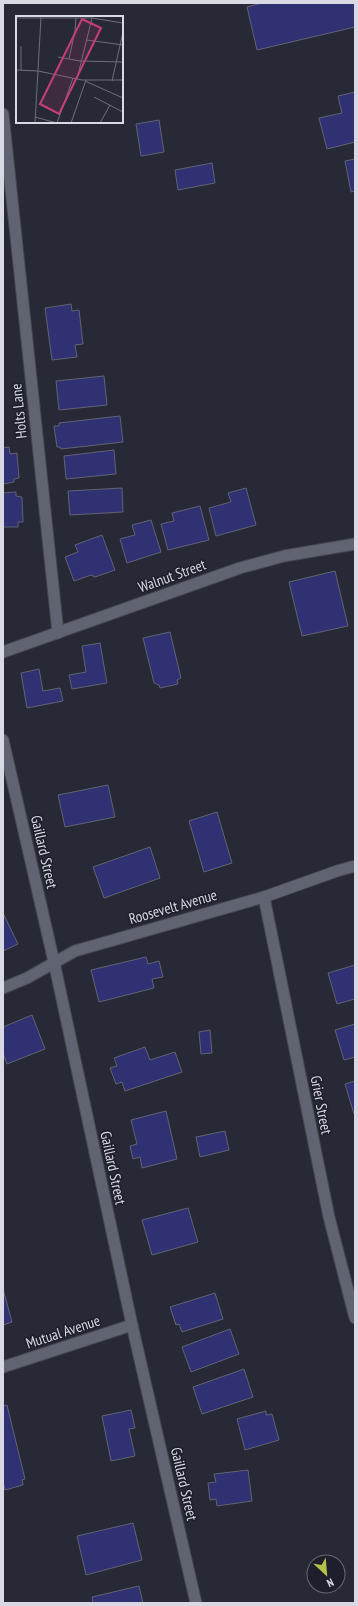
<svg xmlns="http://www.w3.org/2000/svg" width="358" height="1606" viewBox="0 0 358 1606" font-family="'PT Sans Narrow',sans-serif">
<rect width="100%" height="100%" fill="#272936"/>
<g fill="#303173" stroke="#616372">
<polygon points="262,3 355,3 355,27 257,50 247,7"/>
<polygon points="355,92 355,142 327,149 319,118 342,113 338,96"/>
<polygon points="159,120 164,152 141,156 136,124"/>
<polygon points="355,159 355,191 351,192 345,161"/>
<polygon points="212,163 215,183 178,190 175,170"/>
<polygon points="71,304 72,311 79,310 83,344 75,345 77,357 52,360 45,308"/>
<polygon points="104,376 107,405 59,410 56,381"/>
<polygon points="120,416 123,442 61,449 60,447 57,447 54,426 59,426 59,423"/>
<polygon points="9,447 10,454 17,453 19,478 14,479 14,482 3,484 3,448"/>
<polygon points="114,450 116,474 66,479 64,456"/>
<polygon points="122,488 123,512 70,515 68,491"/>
<polygon points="246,488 256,525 216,536 209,508 231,502 228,493"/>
<polygon points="16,492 16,496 22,497 23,522 18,522 18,527 3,527 3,493"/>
<polygon points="200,506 209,540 168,550 161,524 174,521 172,513"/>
<polygon points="151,520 161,552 127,563 120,539 135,535 132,525"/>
<polygon points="102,535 115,570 95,577 91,575 74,581 65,557 78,552 75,545"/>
<polygon points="335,571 348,626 302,636 289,582"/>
<polygon points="170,632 181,678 177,680 178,684 160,688 159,685 154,683 143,638"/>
<polygon points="100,643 107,683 72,689 69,675 86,672 82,646"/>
<polygon points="39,669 43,691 60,688 63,701 27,708 21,673"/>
<polygon points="108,785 115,817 65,827 58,795"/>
<polygon points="217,812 232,863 204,872 189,821"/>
<polygon points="150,847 160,878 104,898 93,867"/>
<polygon points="3,913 18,944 3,951"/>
<polygon points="146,957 148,964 159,961 163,977 152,979 154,988 99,1002 91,970"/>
<polygon points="355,965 355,999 337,1004 328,973"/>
<polygon points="32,1015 45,1049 7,1064 3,1053 3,1027"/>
<polygon points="355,1024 355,1057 344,1060 335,1030"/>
<polygon points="210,1030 212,1053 201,1054 199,1032"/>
<polygon points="145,1047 150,1060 175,1052 182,1072 125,1091 122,1082 116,1084 110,1068 117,1066 114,1058"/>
<polygon points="355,1081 355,1113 354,1114 345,1084"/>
<polygon points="166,1111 177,1159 142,1168 140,1157 133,1159 130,1146 137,1144 131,1120"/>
<polygon points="225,1131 229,1150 200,1157 196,1137"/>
<polygon points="188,1208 198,1242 152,1255 142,1220"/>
<polygon points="3,1289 12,1322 3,1325"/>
<polygon points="215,1293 223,1319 182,1332 179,1324 176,1325 170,1307"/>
<polygon points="230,1329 239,1354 191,1372 182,1347"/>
<polygon points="244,1369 253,1397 202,1414 193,1387"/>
<polygon points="7,1405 25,1479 22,1480 23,1485 5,1490 3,1482 3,1406"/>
<polygon points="131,1410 135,1428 129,1429 135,1456 111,1461 102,1416"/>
<polygon points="266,1411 266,1415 272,1414 279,1440 245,1450 237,1419"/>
<polygon points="248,1470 252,1501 217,1506 216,1499 210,1500 208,1483 216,1482 214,1474"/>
<polygon points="133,1523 142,1560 86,1575 77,1536"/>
<polygon points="139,1586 143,1603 93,1603 92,1597"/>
</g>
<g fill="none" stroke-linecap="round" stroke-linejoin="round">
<defs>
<g id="minor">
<polyline points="3,114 58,633"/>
<polyline points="3,652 240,568 284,556 355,544"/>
<polyline points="3,740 54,962 132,1325 196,1603"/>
<polyline points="264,897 329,1217 355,1318"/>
<polyline points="3,988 27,978 75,951 264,897 337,871 355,866"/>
<polyline points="3,1367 132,1325"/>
</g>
</defs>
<use href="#minor" stroke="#444650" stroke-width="13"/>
<use href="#minor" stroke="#606372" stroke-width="11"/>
</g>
<g text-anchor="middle" stroke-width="3" stroke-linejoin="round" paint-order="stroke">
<g font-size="15" fill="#d8d9e2" stroke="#1e1f2c">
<text transform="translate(19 411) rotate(-96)" y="5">Holts Lane</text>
<text transform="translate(172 576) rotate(-20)" y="5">Walnut Street</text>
<text transform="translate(44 852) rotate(77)" y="5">Gaillard Street</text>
<text transform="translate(173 907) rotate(-16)" y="5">Roosevelt Avenue</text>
<text transform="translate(321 1105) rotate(79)" y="5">Grier Street</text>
<text transform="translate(113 1168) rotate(78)" y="5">Gaillard Street</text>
<text transform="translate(63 1332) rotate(-18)" y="5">Mutual Avenue</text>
<text transform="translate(184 1484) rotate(77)" y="5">Gaillard Street</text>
</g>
</g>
<g transform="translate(16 16)">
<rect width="107" height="107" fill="#272936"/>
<path fill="none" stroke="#6e6f7b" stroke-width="1" d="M0 2H76L107 7M71 24 107 29M5 30V54M42 41 64 45 107 46M53 43 59 15 60 2M0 54 22 55 66 64H107M61 63 76 2M69 65 107 82M96 65 107 16M78 81 107 96M19 101 41 107M19 107 25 1M41 107 57 62M55 107 70 64M84 107 94 89"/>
<path fill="#c63f76" fill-opacity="0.15" stroke="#c63f76" stroke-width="2" d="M66 3 85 12 43 98 24 88Z"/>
<rect width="107" height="107" fill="none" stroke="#d8d9e2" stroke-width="2"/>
</g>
<rect width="358" height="1606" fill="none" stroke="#d8d9e2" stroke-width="8"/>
<g transform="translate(326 1574) rotate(154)"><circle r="19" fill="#1e1f2c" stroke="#686975"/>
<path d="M0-3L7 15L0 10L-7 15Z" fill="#b6c149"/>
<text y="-6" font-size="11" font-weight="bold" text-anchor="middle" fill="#d8d9e2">N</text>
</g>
</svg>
